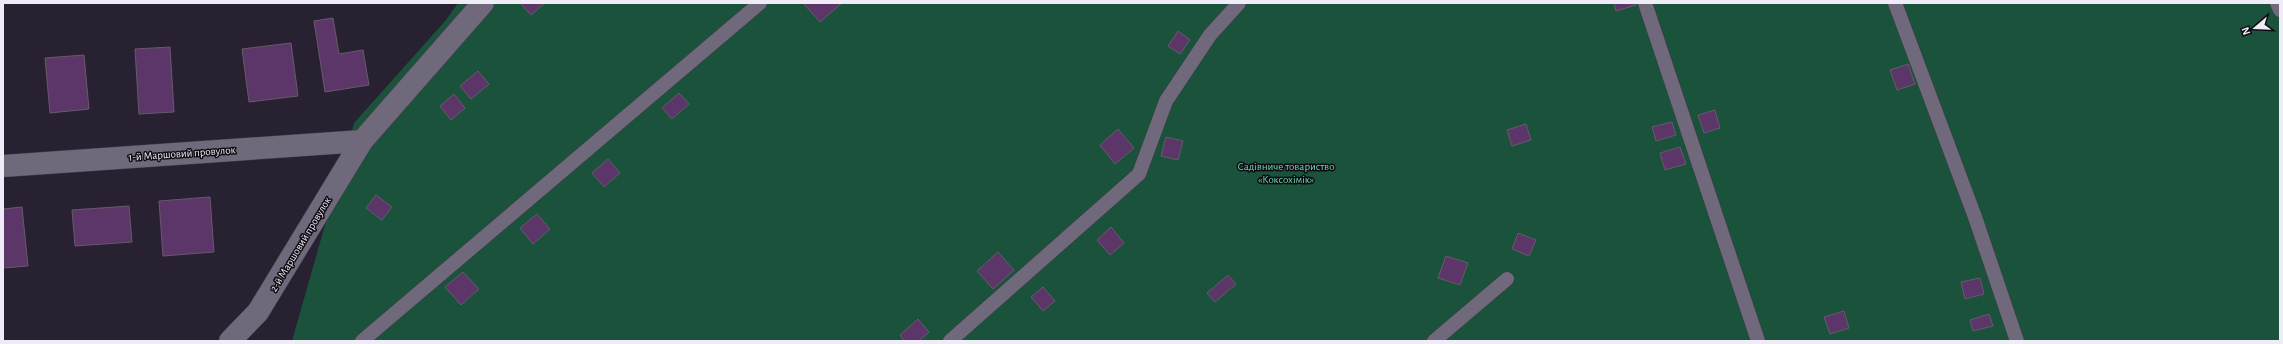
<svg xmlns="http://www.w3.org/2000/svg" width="2283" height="344" viewBox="0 0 2283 344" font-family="'Alegreya Sans',sans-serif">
<rect width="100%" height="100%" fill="#282131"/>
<polygon fill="#1a523b" points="458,3 2280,3 2280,341 292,341 354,123 446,20"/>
<g fill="#5d3669" stroke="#665a6a">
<polygon points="520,3 545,3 531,15"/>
<polygon points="803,3 842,3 820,22"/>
<polygon points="1614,3 1636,3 1636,5 1616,11"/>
<polygon points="333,18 339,54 363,50 369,85 325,92 314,21"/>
<polygon points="1178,31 1190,40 1180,54 1168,46"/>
<polygon points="291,43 298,96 249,102 242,49"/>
<polygon points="170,47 174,112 139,114 135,49"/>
<polygon points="84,55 89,109 50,113 45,58"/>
<polygon points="1908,64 1915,84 1897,90 1890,70"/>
<polygon points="478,71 489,84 471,99 460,86"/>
<polygon points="679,93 689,104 672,119 662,108"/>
<polygon points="454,94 465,108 451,120 440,106"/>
<polygon points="1715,110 1720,128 1704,133 1698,115"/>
<polygon points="1672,122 1676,135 1656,141 1652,127"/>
<polygon points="1526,124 1531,140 1512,146 1507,130"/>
<polygon points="1118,129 1134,148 1115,164 1100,145"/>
<polygon points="1166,137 1183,141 1178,160 1161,156"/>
<polygon points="1680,147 1686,164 1665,170 1660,153"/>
<polygon points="608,159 620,173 604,187 592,173"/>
<polygon points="376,195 392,207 382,220 366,208"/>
<polygon points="210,197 214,252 163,256 159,201"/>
<polygon points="129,206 132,242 75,246 72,210"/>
<polygon points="22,207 28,266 3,268 3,209"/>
<polygon points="537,214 550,229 533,244 520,228"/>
<polygon points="1111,227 1124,243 1110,255 1097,240"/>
<polygon points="1518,233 1536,240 1529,256 1512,249"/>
<polygon points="998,252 1014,270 993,289 977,271"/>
<polygon points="1446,256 1468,263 1460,285 1438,278"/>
<polygon points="463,272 479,289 461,305 445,287"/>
<polygon points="1228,275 1236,284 1215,302 1207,293"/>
<polygon points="1980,278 1984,294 1965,299 1961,282"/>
<polygon points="1043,287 1055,301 1043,311 1031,297"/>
<polygon points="1844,311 1849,328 1830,334 1824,317"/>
<polygon points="1989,314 1993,326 1973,331 1970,320"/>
<polygon points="918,319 929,332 919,341 904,341 900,335"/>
</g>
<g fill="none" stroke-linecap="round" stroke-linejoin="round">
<defs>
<g id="lane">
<polyline points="1645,3 1758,341"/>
<polyline points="1895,3 1975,217 2017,341"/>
<polyline points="2277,3 2280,10"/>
<polyline points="362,341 760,3"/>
<polyline points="950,341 1139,174 1166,101 1210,35 1239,3"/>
<polyline points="1434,341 1507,279"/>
</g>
<g id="street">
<polyline points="3,166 362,141"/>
<polyline points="230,341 258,312 362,141 483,3"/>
</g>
</defs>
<use href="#lane" stroke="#413c49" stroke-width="15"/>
<use href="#street" stroke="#413c49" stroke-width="23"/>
<use href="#lane" stroke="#70687b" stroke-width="14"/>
<use href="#street" stroke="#70687b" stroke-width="22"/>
</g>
<g text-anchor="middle" stroke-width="3" stroke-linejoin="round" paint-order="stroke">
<g font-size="11" fill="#f0ecf7" stroke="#0f0c13">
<text transform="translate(182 153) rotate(-4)" y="4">1-й Маршовий провулок</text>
<text transform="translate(300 244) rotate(-59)" y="4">2-й Маршовий провулок</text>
</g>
<g font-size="11" fill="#6bd9aa" stroke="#0f0c13">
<text x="1286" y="170">Садівниче товариство<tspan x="1286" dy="13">«Коксохімік»</tspan></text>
</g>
</g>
<rect width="2283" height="344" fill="none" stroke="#f0ecf7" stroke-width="8"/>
<g transform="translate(2255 28) rotate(251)" stroke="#0f0c13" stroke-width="3" paint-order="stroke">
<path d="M0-3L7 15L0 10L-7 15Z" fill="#f0ecf7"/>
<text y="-6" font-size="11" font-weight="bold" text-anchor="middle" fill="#f0ecf7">N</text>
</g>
</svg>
